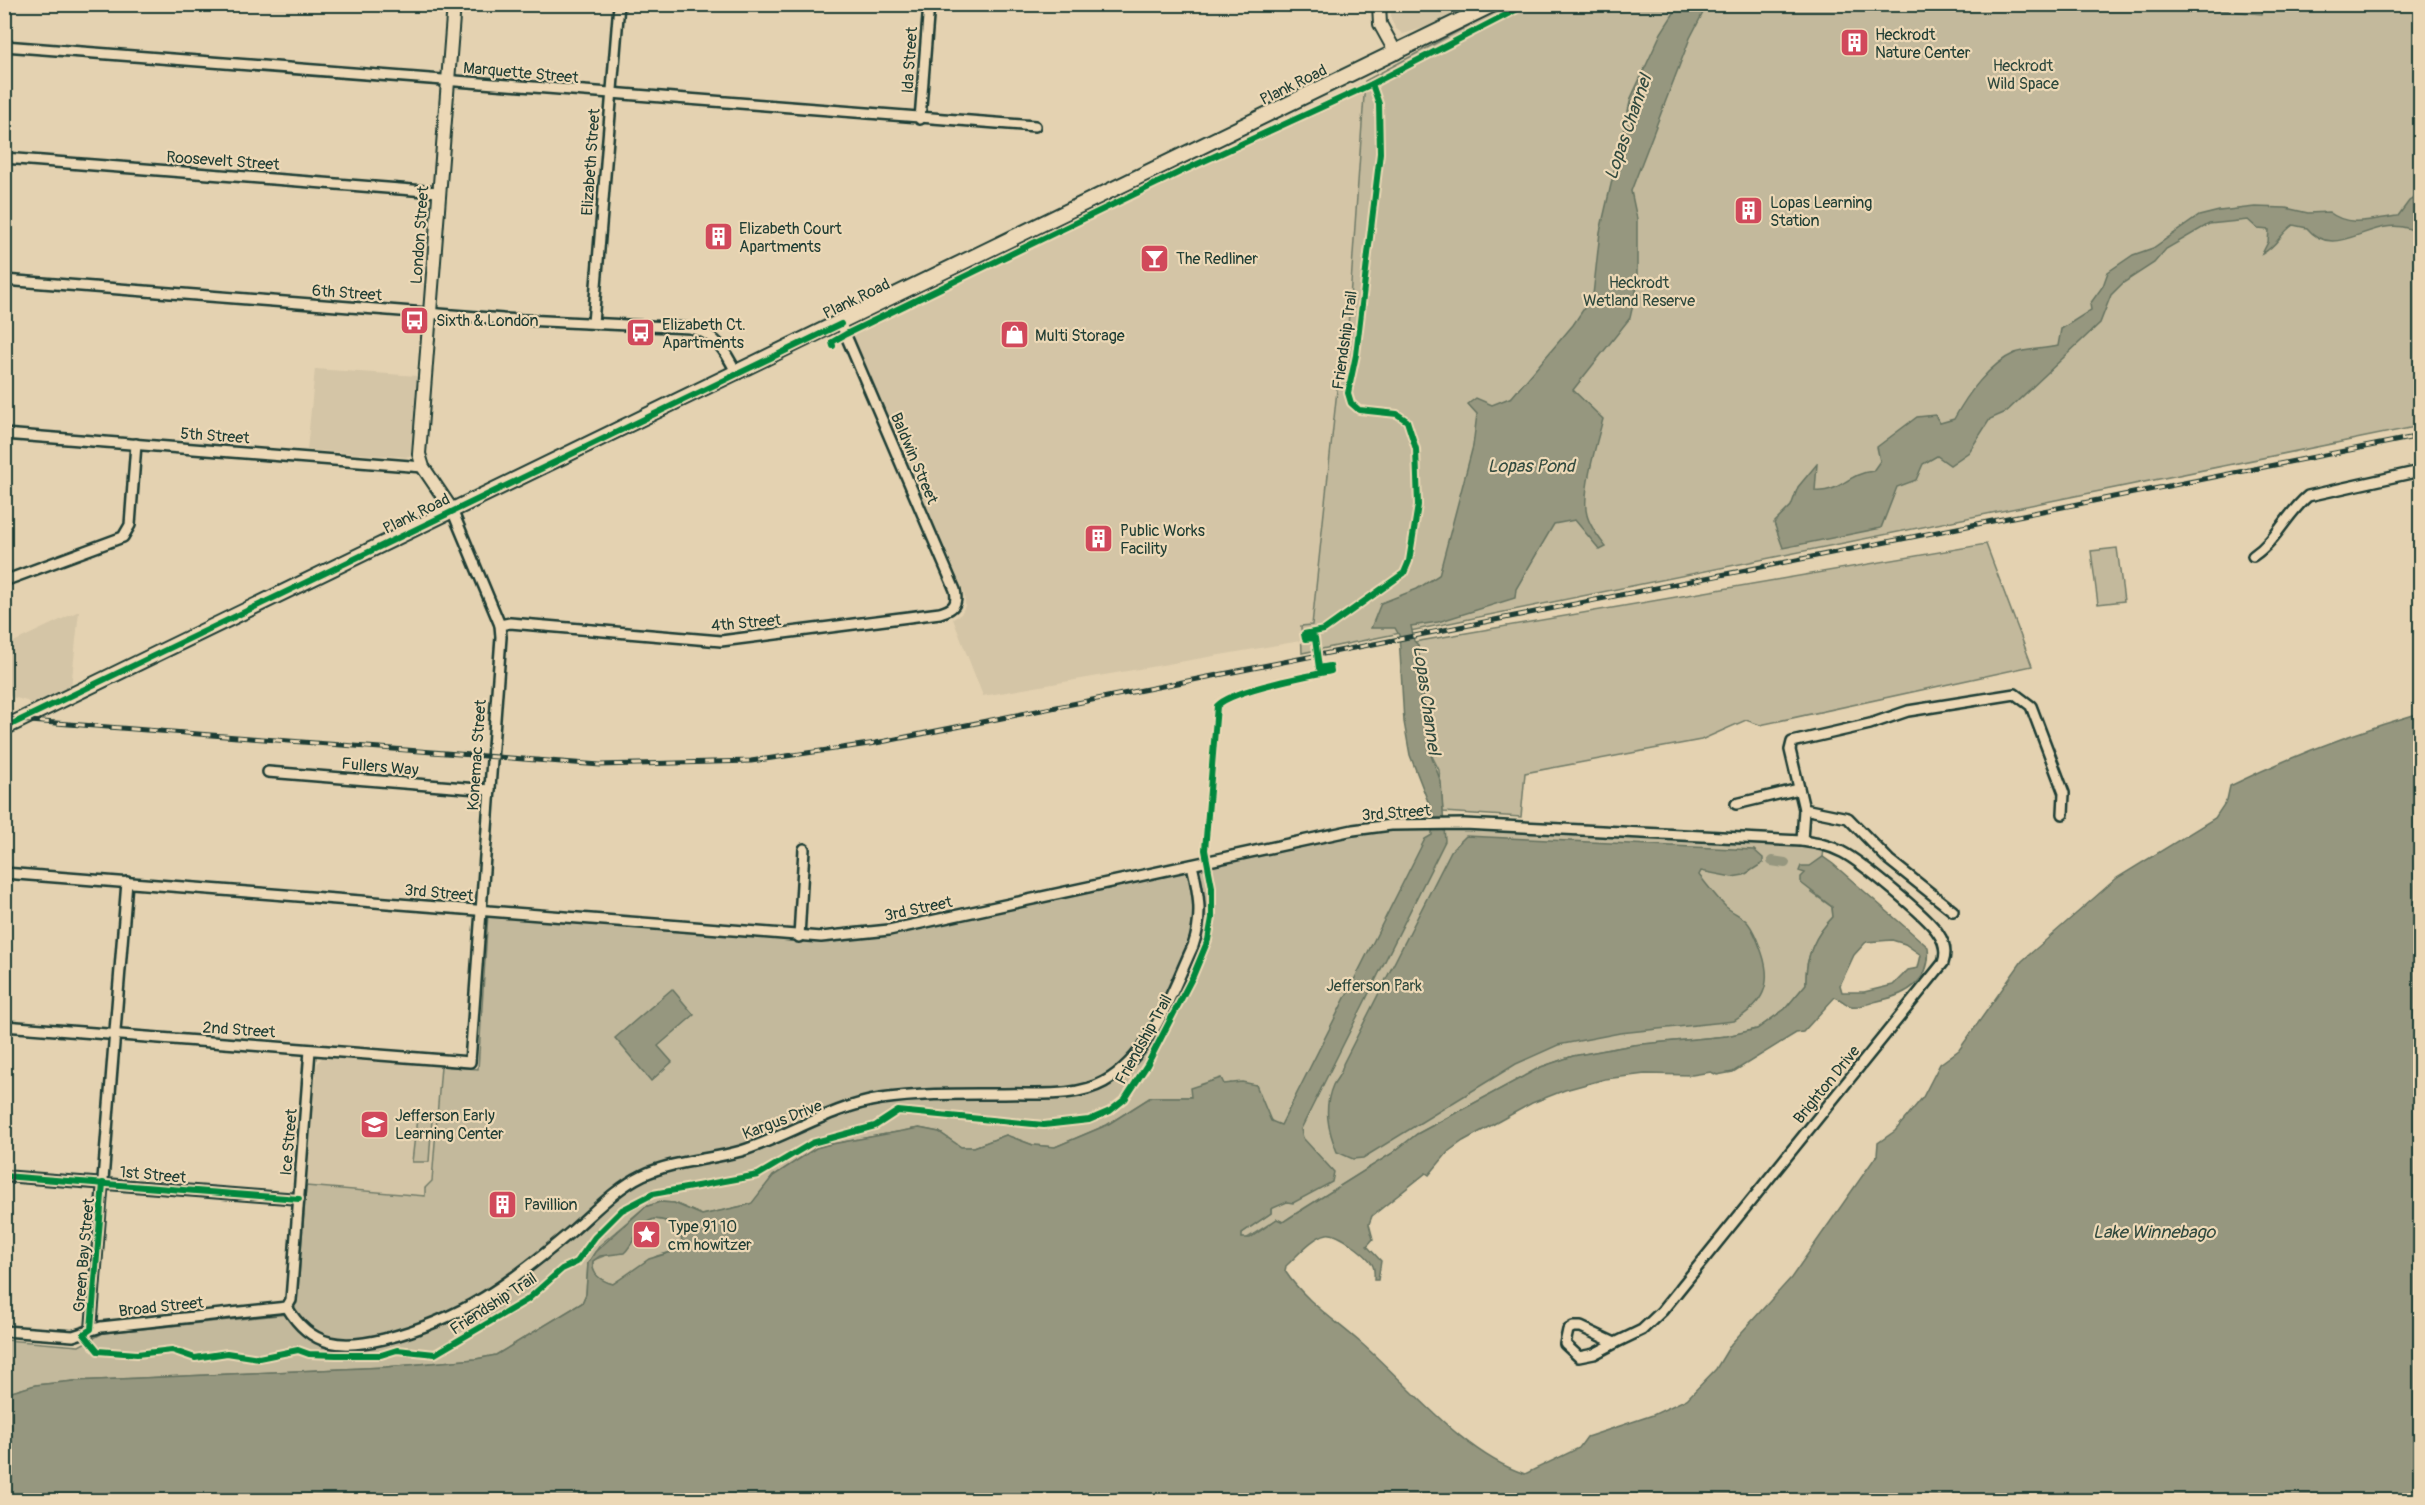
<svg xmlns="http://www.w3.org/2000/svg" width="2425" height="1505" viewBox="0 0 2425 1505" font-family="Pangolin,sans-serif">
<rect width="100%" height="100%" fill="#e4d2b1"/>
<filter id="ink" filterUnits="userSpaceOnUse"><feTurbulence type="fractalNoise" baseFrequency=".0167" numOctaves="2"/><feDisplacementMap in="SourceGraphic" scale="12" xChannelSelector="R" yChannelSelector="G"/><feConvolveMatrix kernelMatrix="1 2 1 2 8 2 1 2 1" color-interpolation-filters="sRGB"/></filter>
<g filter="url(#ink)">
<g fill="#d4c5a6">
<polygon points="1391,5 1481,5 1434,25 1403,34 1395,28 1391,19"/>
<polygon points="1365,81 1346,356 1340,362 1312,625 1301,626 1300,641 983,696 953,619 961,614 965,606 964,592 855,342 854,329 858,322"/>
<polygon points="315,369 418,376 412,455 406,457 307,450"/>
<polygon points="79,611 71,688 31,705 27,701 5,695 5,646"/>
<polygon points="324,1056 441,1066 432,1181 425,1196 306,1186 317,1063"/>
</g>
<g fill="#c3b99c" stroke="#717b68" stroke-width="1.5">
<polygon points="2150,4 2262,14 2263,5 2420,5 2420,426 1302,653 1301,626 1312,625 1340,362 1346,356 1365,81 1507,5"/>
<polygon points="1986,544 2032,666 1760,725 1746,720 1701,740 1525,773 1521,817 1443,812 1439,770 1429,750 1418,645 1414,642"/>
<polygon points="2117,548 2124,601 2098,604 2091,551"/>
<path d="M1430 824 1467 828 1804 845 1824 849 1823 857 1805 873 1812 893 1832 907 1833 917C1814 936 1805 958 1806 984L1785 1009 1757 1029 1727 1036 1633 1045 1573 1056 1541 1067 1417 1134 1391 1154 1290 1217 1283 1222 1277 1219 1246 1239 1241 1238 1242 1233 1271 1213 1276 1125 1231 1083 1191 1097H1151L1107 1125 1055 1147 1033 1145 1006 1135 974 1147H961L939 1132 919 1128 827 1145 816 1148 773 1176 752 1204 747 1205 702 1215 674 1203 660 1202 645 1207 600 1245 588 1263 586 1294 582 1303 496 1355 476 1359 386 1367 74 1381 36 1385 5 1394 6 1340 79 1346 103 1333 288 1314 297 1303 306 1186 425 1196V1188L432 1181 441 1066 478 1069 488 914 837 940 862 938 1120 886 1351 834Z"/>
<polygon points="417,1118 432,1119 429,1162 412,1162"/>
<path d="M654 1219C671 1220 682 1226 682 1245L678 1250 657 1256 613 1284C601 1281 591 1274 593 1261 605 1252 622 1256 632 1242 640 1232 639 1224 654 1219Z"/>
</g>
<g fill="#96977f" stroke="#667361" stroke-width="1.5" fill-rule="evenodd">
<path d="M1679 5H1707L1690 38 1631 191 1637 219V287L1630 318 1573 390 1603 419C1597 441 1581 495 1587 515 1590 527 1599 538 1606 547L1600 550 1575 520 1554 524 1516 589 1515 598 1438 622 1411 626 1414 641 1418 645 1429 750 1441 782 1445 841 1301 1129 1303 1138 1334 1172 1332 1182 1293 1203 1287 1202 1271 1209V1213L1242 1233V1238H1250L1277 1219 1283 1222 1391 1154 1417 1134 1541 1067 1573 1056 1633 1045 1727 1036 1757 1029 1785 1009 1806 984C1805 958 1814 936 1833 917L1832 907 1801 883V877L1805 873 1799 871 1801 866H1810L1823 857 1833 864 1928 947C1932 981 1907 995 1878 1001 1869 1003 1860 1008 1851 1006 1846 1005 1841 999 1835 997L1803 1032 1796 1033 1733 1072 1717 1075 1711 1072 1692 1075 1645 1074 1605 1079 1565 1090 1532 1103 1463 1141 1449 1151 1429 1175 1426 1173 1372 1216 1369 1224 1373 1239 1367 1246 1381 1261 1378 1280H1374C1374 1277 1375 1270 1373 1266 1369 1256 1338 1232 1327 1234 1312 1237 1297 1256 1286 1266L1285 1271C1304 1300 1336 1321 1361 1343 1410 1386 1463 1454 1525 1474L1579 1448 1587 1437 1653 1415 1687 1399 1716 1369 1731 1344 1791 1278 1877 1155 1878 1143 1895 1131 1923 1097 1940 1064 1959 1050 2022 961 2117 878 2215 818 2227 800 2230 786C2291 756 2355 732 2420 713V1500H5V1394L35 1385 74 1381 386 1367 476 1359 496 1355 582 1303 586 1294 588 1263 595 1252 645 1207 660 1202 674 1203 702 1215 747 1205 752 1203 773 1176 816 1148 827 1145 919 1128 939 1132 961 1147H974L1006 1135 1033 1145 1055 1147 1107 1125 1151 1097H1191L1190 1088 1221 1078 1224 1084 1242 1082 1256 1085 1271 1121 1281 1125 1425 839 1432 835V812L1410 755 1404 722 1399 635 1395 628H1371L1381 603 1417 589 1439 575 1473 446 1477 414 1468 404 1476 398 1492 405 1512 397 1573 325 1593 295 1600 232 1631 98 1661 33ZM1892 940 1905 944 1921 955 1918 968 1908 970 1893 985 1864 992H1842L1840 985 1854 955 1866 942ZM654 1219C671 1220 682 1226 682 1244L678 1250 649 1259 613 1284C601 1281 591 1274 593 1261L600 1256 624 1253C637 1241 635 1225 654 1219Z"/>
<path d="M2420 194V234C2377 206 2338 266 2307 228L2293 225C2280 234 2277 246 2262 254L2268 242 2269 230 2258 229 2248 220 2209 224 2166 249 2154 263 2123 283 2111 295 2100 323 2006 412 1990 419 1969 452 1950 465 1937 456 1923 464 1916 480 1897 487 1881 528 1783 548 1774 523 1791 506 1798 487 1817 464 1815 491C1841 493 1846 474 1873 471L1880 461 1877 447 1917 417 1935 415 1940 423 1954 419C1967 395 1989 364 2015 353 2027 349 2045 349 2058 346L2061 329 2091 310 2090 304 2103 286 2108 272 2133 255 2153 248 2199 216 2219 211 2255 207 2286 208 2308 213 2329 212C2351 229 2374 218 2398 216L2409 201Z"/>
<path d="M1466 836 1754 850 1763 858V863L1744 875 1732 877 1701 871 1699 875C1708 886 1716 897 1726 907 1733 913 1743 916 1748 923 1755 932 1758 942 1762 953 1773 985 1763 1004 1734 1021L1620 1033 1558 1045 1516 1064 1363 1158 1353 1159 1337 1152C1328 1130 1323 1108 1333 1085 1337 1077 1343 1073 1343 1064L1451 851Z"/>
<polygon points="672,989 694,1015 658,1046 672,1062 651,1081 615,1038"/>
</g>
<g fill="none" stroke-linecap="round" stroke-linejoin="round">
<polyline stroke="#96977f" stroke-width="10" points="1772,861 1785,863"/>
<defs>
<g id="street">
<polyline points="4,46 1035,126"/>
<polyline points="920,119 929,4"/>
<polyline points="4,158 438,192"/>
<path d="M4 280 503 319 690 328C716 333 726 352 737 374"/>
<polyline points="593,323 619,4"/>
<polyline points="4,434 423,467"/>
<path d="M2253 556C2277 540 2287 513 2308 496L2420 471"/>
<polyline points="4,581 123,537 130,525 136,444"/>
<path d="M500 625 510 623 721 641 940 613C954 609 958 604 955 590L841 324"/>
<polyline points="268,772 490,790"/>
<polyline points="1736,804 1799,789"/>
<polyline points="1804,809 1848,818 1889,860 1953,911"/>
<polyline points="1802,841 1804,809 1790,750 1792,742 1870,724 1908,711 2015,694 2031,706 2064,793 2063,814"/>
<path d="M4 873 821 937 889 930 1353 830 1391 825 1464 824 1802 841C1816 843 1829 845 1842 852 1860 861 1928 917 1938 933 1945 943 1947 952 1943 963L1662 1311 1642 1330 1615 1343"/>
<polyline points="799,937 804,849"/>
<polyline points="4,1026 470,1062 501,637 500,625 452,510"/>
<polyline points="4,1176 299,1199"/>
<path d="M287 1307C311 1348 343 1349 384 1339 463 1319 511 1283 572 1231 594 1212 616 1188 643 1175 673 1161 709 1160 741 1151 788 1136 833 1106 881 1099 922 1093 963 1094 1004 1094 1036 1093 1075 1098 1104 1082 1152 1055 1171 993 1193 946 1203 917 1199 894 1192 865"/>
<polyline points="287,1307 291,1300 310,1050"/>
<polygon points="1573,1327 1581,1327 1615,1343 1594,1354 1579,1357 1565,1344 1568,1330"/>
<polyline points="91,1329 127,882"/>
<polyline points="4,1331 73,1336 101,1327 287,1307"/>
</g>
<g id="secondary">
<polyline points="1379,4 1380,24 1396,53"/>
<polyline points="452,510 423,467 419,454 454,4"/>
</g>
<polyline id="primary" points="4,728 1494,4"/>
</defs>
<use href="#street" stroke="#1f3d34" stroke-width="14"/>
<use href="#secondary" stroke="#1f3d34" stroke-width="16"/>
<use href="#primary" stroke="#1f3d34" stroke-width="18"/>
<use href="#street" stroke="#ecd8b6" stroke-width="9"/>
<use href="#secondary" stroke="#ecd8b6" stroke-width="12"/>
<use href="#primary" stroke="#ecd8b6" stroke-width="14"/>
<defs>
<polyline id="rail" points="4,719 600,765 751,761 876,743 2420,436"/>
</defs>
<use href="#rail" stroke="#1f3d34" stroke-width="5"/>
<use href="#rail" stroke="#ecd8b6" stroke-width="3" stroke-dasharray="9" stroke-linecap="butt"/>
<defs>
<g id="cycleway">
<polyline points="833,346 832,342 846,334 1180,172 1372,84 1527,4"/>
<polyline points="4,728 841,324"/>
<polyline points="4,1176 299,1199"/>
<path d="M103 1183 91 1329 84 1334 98 1351 137 1354 172 1350 195 1358 227 1353 259 1358 298 1350 309 1354 336 1355H381L397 1350 435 1354 527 1300 562 1269 577 1262 595 1237 622 1210 653 1194 758 1175 812 1143 875 1126 898 1111 1044 1125 1089 1120 1110 1111 1125 1099 1147 1065 1193 976 1208 940 1212 918V887L1205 850 1217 706C1231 690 1307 676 1331 671L1330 666 1319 668 1315 638 1305 639 1304 634 1324 630 1404 573 1409 561 1418 505 1416 449 1407 421 1397 414 1359 410 1351 403 1348 393 1356 355 1380 153 1379 104 1372 84"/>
</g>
</defs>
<use href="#cycleway" stroke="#ecd8b6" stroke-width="10"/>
<use href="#cycleway" stroke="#00873e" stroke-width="6"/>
</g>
</g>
<defs>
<symbol id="building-square" viewBox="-11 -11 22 22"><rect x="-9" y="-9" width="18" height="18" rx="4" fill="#d1495b" stroke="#ecd8b6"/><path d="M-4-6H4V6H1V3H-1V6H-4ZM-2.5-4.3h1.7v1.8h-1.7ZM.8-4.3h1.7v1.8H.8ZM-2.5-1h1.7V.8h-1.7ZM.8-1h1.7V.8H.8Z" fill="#fff"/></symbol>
<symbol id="bar-square" viewBox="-11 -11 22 22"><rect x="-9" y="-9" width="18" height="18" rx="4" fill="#d1495b" stroke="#ecd8b6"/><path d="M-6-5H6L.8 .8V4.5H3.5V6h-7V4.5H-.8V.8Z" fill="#fff"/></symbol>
<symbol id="bus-square" viewBox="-11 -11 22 22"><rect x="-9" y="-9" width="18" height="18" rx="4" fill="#d1495b" stroke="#ecd8b6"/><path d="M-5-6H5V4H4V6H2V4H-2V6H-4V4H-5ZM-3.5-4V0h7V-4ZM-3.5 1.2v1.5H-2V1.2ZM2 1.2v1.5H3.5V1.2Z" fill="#fff"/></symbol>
<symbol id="shop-square" viewBox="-11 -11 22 22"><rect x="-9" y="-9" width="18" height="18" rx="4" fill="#d1495b" stroke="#ecd8b6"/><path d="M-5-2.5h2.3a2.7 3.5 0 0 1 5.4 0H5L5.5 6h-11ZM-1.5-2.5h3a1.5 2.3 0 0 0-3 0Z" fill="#fff"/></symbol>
<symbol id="school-square" viewBox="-11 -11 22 22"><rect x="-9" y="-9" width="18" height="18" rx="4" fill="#d1495b" stroke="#ecd8b6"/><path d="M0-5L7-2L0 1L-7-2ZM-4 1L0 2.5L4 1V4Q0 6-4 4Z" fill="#fff"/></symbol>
<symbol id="sight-square" viewBox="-11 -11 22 22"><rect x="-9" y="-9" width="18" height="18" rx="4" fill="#d1495b" stroke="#ecd8b6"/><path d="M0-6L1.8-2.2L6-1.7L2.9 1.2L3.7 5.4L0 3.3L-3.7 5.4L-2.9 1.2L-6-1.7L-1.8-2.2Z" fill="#fff"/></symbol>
</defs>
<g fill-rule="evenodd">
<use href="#building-square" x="1838" y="26" width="33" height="33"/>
<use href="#building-square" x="1732" y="194" width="33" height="33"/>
<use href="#building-square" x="702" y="220" width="33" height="33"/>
<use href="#bar-square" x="1138" y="242" width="33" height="33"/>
<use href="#bus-square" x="398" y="304" width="33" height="33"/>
<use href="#bus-square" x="624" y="316" width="33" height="33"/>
<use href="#shop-square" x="998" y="318" width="33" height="33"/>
<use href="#building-square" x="1082" y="522" width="33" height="33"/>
<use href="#school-square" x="358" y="1108" width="33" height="33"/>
<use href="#building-square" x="486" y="1188" width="33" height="33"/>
<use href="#sight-square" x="630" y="1218" width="33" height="33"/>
</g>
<g text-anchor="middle" stroke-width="4.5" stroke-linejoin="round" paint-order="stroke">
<g font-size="16" fill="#1f3d34" stroke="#ecd8b6" text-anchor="start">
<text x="1875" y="40">Heckrodt<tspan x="1875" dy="18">Nature Center</tspan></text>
<text x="1770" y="208">Lopas Learning<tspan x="1770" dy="18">Station</tspan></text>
<text x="739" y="234">Elizabeth Court<tspan x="739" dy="18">Apartments</tspan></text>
<text x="1176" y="264">The Redliner</text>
<text x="436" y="326">Sixth &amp; London</text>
<text x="662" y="330">Elizabeth Ct.<tspan x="662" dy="18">Apartments</tspan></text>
<text x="1035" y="341">Multi Storage</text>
<text x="1120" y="536">Public Works<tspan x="1120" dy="18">Facility</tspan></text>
<text x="395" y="1121">Jefferson Early<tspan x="395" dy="18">Learning Center</tspan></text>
<text x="524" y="1210">Pavillion</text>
<text x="668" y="1232">Type 91 10<tspan x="668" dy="18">cm howitzer</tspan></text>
</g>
<g font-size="16" fill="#1f3d34" stroke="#ecd8b6">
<text transform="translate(909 60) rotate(-86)" y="6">Ida Street</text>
<text transform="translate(521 72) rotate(5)" y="6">Marquette Street</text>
<text transform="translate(1293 84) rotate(-26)" y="6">Plank Road</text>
<text transform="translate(223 160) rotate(4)" y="6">Roosevelt Street</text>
<text transform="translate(590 162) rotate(-86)" y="6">Elizabeth Street</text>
<text transform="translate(419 235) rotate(-86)" y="6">London Street</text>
<text transform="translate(347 292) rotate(4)" y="6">6th Street</text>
<text transform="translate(856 298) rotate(-26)" y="6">Plank Road</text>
<text transform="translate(1344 340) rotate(-82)" y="6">Friendship Trail</text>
<text transform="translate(215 435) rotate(4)" y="6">5th Street</text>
<text transform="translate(915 458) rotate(67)" y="6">Baldwin Street</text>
<text transform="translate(416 513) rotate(-26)" y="6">Plank Road</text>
<text transform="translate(746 622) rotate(-5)" y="6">4th Street</text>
<text transform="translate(476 755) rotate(-86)" y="6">Konemac Street</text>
<text transform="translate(380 766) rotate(5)" y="6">Fullers Way</text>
<text transform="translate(1396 812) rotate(-4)" y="6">3rd Street</text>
<text transform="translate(439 892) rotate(5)" y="6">3rd Street</text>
<text transform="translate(918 908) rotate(-12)" y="6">3rd Street</text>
<text transform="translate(239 1029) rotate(4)" y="6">2nd Street</text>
<text transform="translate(1143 1039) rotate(-61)" y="6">Friendship Trail</text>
<text transform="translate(1826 1084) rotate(-51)" y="6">Brighton Drive</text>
<text transform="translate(782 1119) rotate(-21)" y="6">Kargus Drive</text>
<text transform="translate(288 1142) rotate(-85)" y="6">Ice Street</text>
<text transform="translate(153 1174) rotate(5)" y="6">1st Street</text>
<text transform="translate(83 1255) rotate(-85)" y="6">Green Bay Street</text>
<text transform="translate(493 1303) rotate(-33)" y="6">Friendship Trail</text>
<text transform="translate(161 1306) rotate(-6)" y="6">Broad Street</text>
</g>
<g font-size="16" fill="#2f493e" stroke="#ecd8b6">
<text x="2023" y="71">Heckrodt<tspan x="2023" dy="18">Wild Space</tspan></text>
<text x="1639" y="288">Heckrodt<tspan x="1639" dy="18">Wetland Reserve</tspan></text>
<text x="1374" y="991">Jefferson Park</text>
</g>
<g font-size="18" font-style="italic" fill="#314a3f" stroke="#ecd8b6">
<text transform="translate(1628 127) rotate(-71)" y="6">Lopas Channel</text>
<text x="1531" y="472">Lopas Pond</text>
<text transform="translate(1427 700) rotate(82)" y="6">Lopas Channel</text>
<text x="2154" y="1238">Lake Winnebago</text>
</g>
</g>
<rect width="2425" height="1505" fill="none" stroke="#ecd8b6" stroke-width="24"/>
<rect x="12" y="12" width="2401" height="1481" fill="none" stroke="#1f3d34" stroke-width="2" filter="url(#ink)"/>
</svg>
